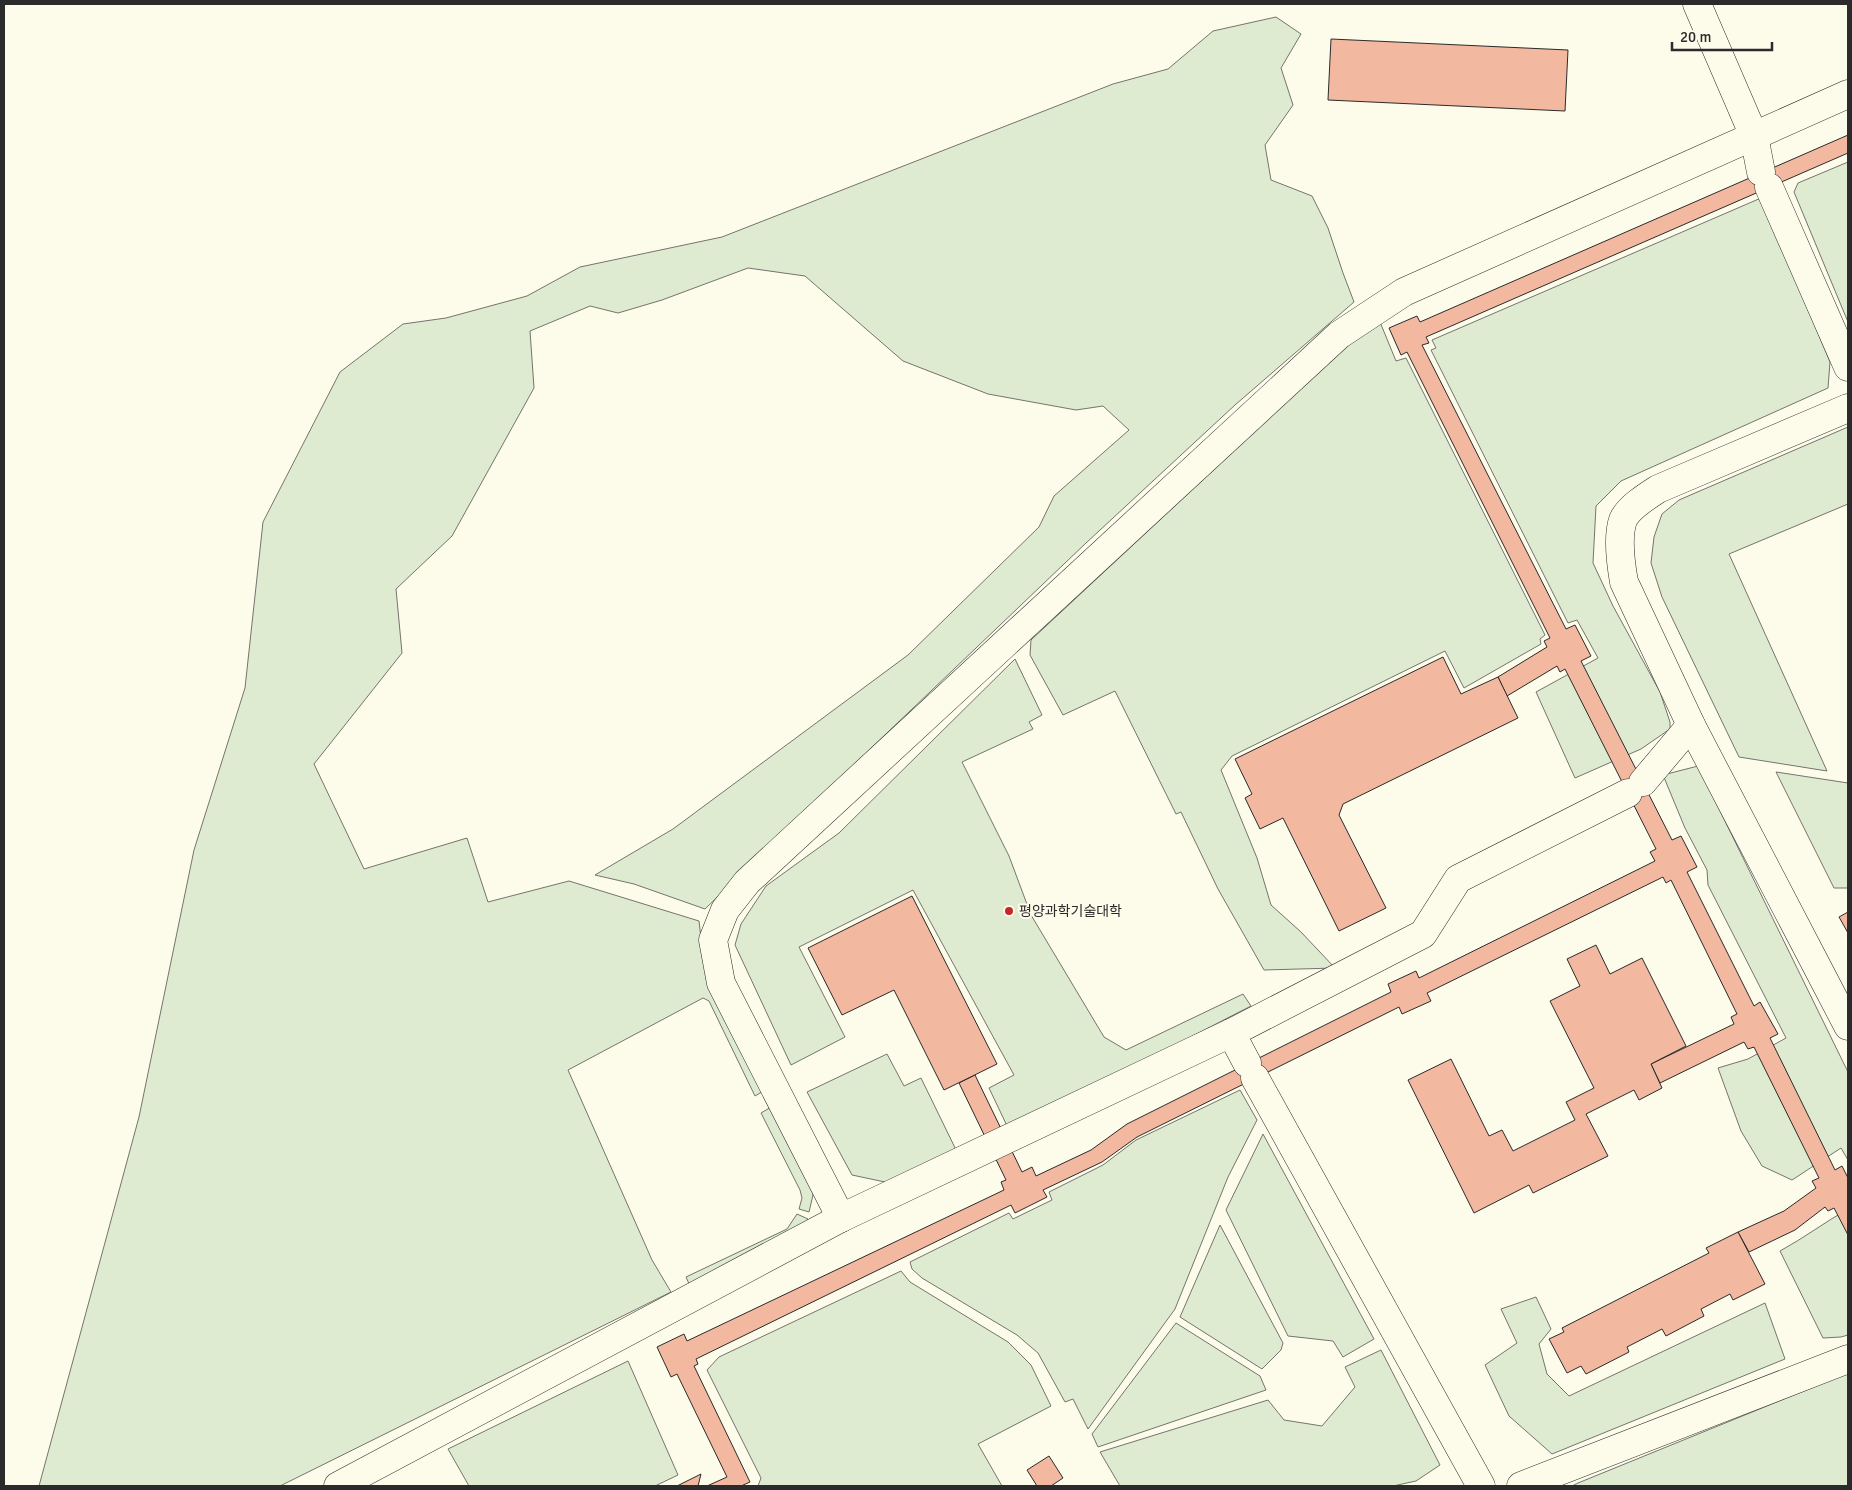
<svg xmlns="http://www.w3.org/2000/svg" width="1852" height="1490" viewBox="0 0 1852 1490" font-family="Signika,'Noto Sans KR',sans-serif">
<rect width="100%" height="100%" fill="#fdfbea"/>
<g fill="#deebd1" stroke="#74746e">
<polygon points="1276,17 1301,34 1281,68 1293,105 1265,145 1271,180 1312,196 1328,228 1343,273 1354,302 1235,405 1086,543 866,753 705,909 634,884 595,875 673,829 908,655 1039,527 1054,496 1129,430 1103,406 1076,410 988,394 903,361 805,276 748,268 662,300 618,313 590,306 530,331 534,388 452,536 396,589 402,653 314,764 364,869 467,838 488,902 569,881 699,921 704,964 765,1090 755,1096 709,1001 703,998 568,1070 652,1260 671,1292 280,1486 39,1486 139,1117 194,850 245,688 263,522 340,372 403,324 446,318 527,296 580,267 722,237 1113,84 1168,69 1213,31"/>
<polygon points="1848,162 1848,322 1794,192 1798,183"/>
<polygon points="1761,198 1830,362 1828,388 1621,481 1596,506 1593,563 1613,606 1660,692 1670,722 1670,729 1641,749 1575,778 1536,692 1598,658 1577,620 1568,623 1431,350 1436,348 1432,340"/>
<polygon points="1380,322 1396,361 1406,358 1545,635 1540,639 1541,644 1464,688 1445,651 1232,756 1221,770 1257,858 1271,905 1301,932 1335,968 1264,970 1218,889 1181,812 1176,814 1115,691 1063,715 1030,655 1031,640 1369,325"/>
<polygon points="1848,427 1848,504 1729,554 1827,771 1739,757 1662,597 1651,563 1654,537 1662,514 1679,500"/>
<polygon points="1015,659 1042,715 1029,722 1033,729 962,762 1009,856 1031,915 1104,1037 1126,1050 1243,994 1251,1006 1009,1130 989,1088 1014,1075 913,890 799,947 845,1037 791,1065 735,945 741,924 766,886 839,833"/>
<polygon points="1698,766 1848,1072 1848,1160 1841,1148 1792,1180 1762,1166 1741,1131 1718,1068 1748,1059 1786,1038 1708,885 1707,870 1685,828 1663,775"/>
<polygon points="1776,772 1848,783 1848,888 1834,888"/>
<polygon points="887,1054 904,1086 921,1078 959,1156 899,1185 852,1175 807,1092"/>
<polygon points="1240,1090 1257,1120 1228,1177 1175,1309 1088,1429 1073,1399 1065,1402 1038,1353 1017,1335 922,1278 912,1269 910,1262 1009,1213 1013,1219 1052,1200 1049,1192 1103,1165 1136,1140"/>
<polygon points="773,1106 812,1187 813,1195 809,1212 799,1209 802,1198 800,1190 761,1113"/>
<polygon points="1263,1134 1374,1339 1343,1357 1333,1341 1288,1336 1226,1210"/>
<path d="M1848 1209V1335L1841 1337 1823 1338 1780 1251C1804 1238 1825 1222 1848 1209Z"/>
<polygon points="797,1214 808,1219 802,1231 690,1286 686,1277 787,1229"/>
<polygon points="1220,1225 1283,1343 1281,1350 1262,1369 1180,1317"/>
<polygon points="901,1271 910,1282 1008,1342 1031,1365 1051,1406 978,1444 1002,1486 758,1486 761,1478 707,1370 719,1357"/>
<polygon points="1536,1297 1551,1329 1539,1344 1547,1374 1569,1396 1765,1303 1785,1359 1552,1454 1509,1416 1485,1365 1517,1343 1501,1309"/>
<polygon points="1176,1323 1260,1376 1266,1390 1098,1447 1092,1434"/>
<polygon points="1381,1350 1440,1465 1416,1481 1393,1486 1120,1486 1100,1452 1268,1400 1284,1420 1322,1426 1355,1387 1345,1367"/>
<polygon points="628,1361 678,1475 655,1486 469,1486 448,1449"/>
<polygon points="1848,1373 1848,1486 1572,1486 1578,1483"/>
</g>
<g fill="#f2b8a0" stroke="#2b2b2b">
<polygon points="1331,39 1568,50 1565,111 1328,100"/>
<polygon points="1848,135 1848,153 1426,337 1429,343 1422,345 1566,629 1575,625 1591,656 1581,661 1672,840 1681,836 1697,867 1687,872 1754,1006 1760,1002 1778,1034 1770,1038 1835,1170 1842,1166 1848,1178 1848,1235 1834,1208 1828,1211 1825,1207 1795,1230 1749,1252 1738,1232 1784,1211 1816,1188 1812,1181 1819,1178 1754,1047 1748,1049 1744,1042 1660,1083 1651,1064 1734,1024 1731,1017 1737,1014 1671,880 1666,883 1663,877 1427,993 1431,1001 1402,1014 1399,1007 1137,1137 1102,1162 1043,1190 1047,1197 1015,1213 1011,1205 696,1359 698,1364 694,1366 750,1482 741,1486 707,1486 727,1477 677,1374 671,1377 657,1347 684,1334 687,1341 1004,1190 1001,1182 1006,1180 959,1083 975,1075 1022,1172 1032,1167 1036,1176 1091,1150 1127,1124 1391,992 1388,984 1416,971 1419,978 1655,861 1650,852 1656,849 1565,669 1560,672 1557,666 1507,696 1498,677 1547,647 1544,641 1550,638 1407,352 1401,355 1389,328 1417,316 1420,322"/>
<polygon points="1443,657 1461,694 1498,677 1518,718 1343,804 1339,815 1386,908 1339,931 1283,818 1260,829 1245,798 1252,794 1235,759"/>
<polygon points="912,896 997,1064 944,1090 894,990 842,1015 808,948"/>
<polygon points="1848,912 1848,933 1839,917"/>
<polygon points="1596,945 1610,974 1642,958 1686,1046 1651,1064 1662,1088 1639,1100 1634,1090 1586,1114 1608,1156 1533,1193 1529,1185 1474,1213 1408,1080 1451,1059 1489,1136 1502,1130 1513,1151 1575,1120 1566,1102 1594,1088 1550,1001 1580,986 1567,959"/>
<polygon points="1738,1232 1765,1284 1733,1300 1730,1294 1701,1309 1704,1316 1666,1336 1662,1329 1627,1347 1629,1352 1586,1374 1581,1366 1567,1373 1549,1339 1564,1332 1562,1328 1709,1253 1706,1248"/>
<polygon points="1049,1456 1063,1478 1051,1486 1037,1486 1027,1470"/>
<polygon points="701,1474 698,1486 677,1486"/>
</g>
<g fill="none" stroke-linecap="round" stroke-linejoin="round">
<defs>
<g id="minor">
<polyline points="1697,4 1754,136 1761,172"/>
<polyline points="1769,187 1848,367"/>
<path d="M1848 408 1658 489C1647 496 1628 508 1623 520 1617 537 1621 565 1624 582L1691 725 1848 1026"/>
<polyline points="1643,782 1691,725"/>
<polyline points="1231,1033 1247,1063"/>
<polyline points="1255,1078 1481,1486"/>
<polyline points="841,1218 721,983 713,940 725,910 747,882 1339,335 1404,292 1848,94"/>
<polyline points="338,1486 841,1218 1231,1033 1423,934 1458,879 1628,793"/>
<polyline points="1521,1486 1848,1359"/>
</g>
</defs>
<use href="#minor" stroke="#2b2b2b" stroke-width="29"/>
<use href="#minor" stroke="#fdfbea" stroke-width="28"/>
</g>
<circle fill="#c62828" stroke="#fdfbea" stroke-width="2" cx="1009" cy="911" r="5"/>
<g text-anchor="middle" stroke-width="4" stroke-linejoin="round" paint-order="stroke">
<g font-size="14" fill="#2b2b2b" stroke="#fdfbea" text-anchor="start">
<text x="1019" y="916">평양과학기술대학</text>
</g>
</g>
<rect width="1852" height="1490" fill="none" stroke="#2b2b2b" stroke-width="10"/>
<path d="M1672 42v8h100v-8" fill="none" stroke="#2b2b2b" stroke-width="2.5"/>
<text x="1680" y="42" font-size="15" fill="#2b2b2b" stroke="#fdfbea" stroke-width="4" paint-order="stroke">20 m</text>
</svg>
